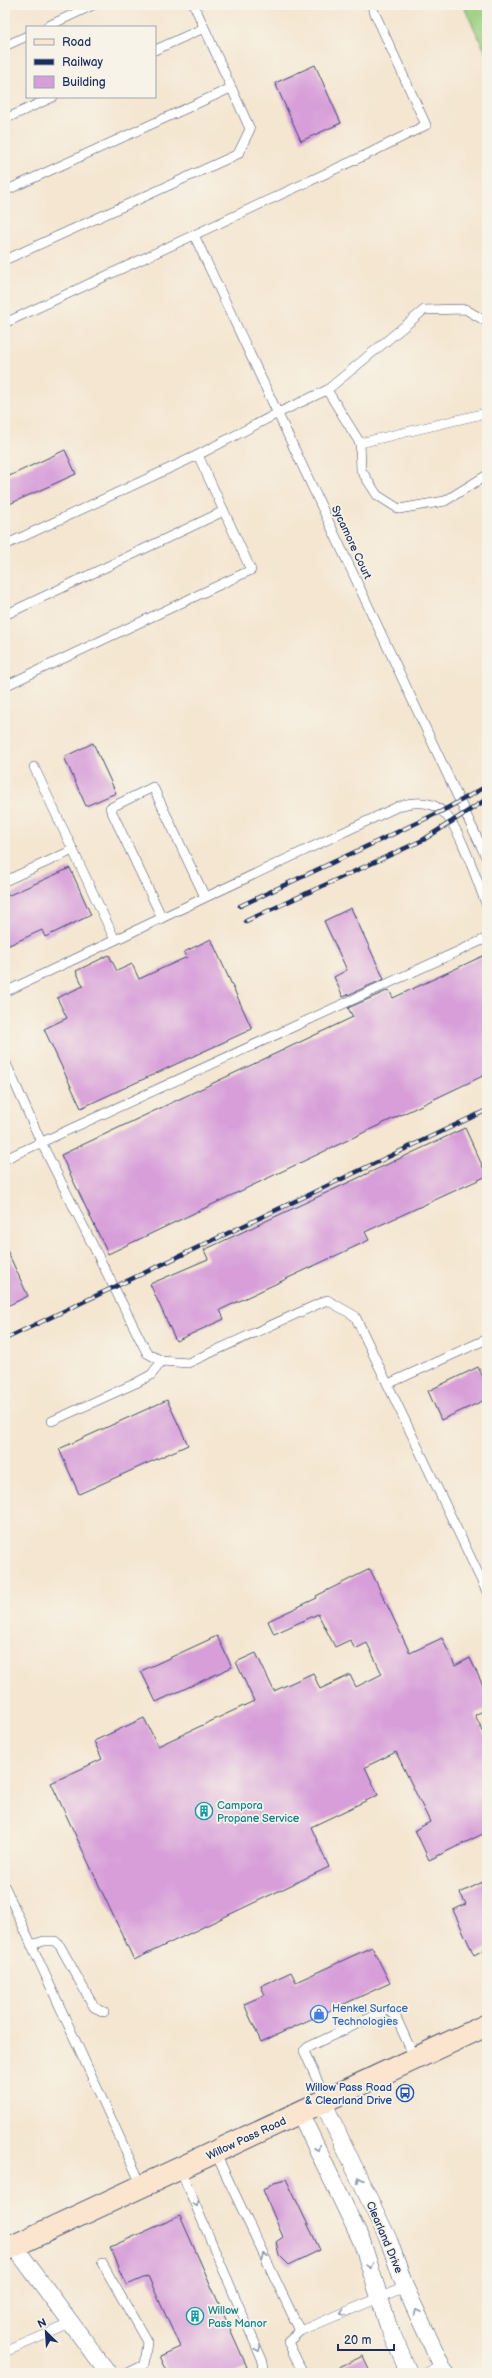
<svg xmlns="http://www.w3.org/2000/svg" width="492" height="2378" viewBox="0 0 492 2378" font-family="'Balsamiq Sans',sans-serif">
<rect width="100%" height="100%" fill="#f7f3e8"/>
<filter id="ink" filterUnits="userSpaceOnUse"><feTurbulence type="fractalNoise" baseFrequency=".025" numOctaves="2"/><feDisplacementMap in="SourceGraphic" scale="8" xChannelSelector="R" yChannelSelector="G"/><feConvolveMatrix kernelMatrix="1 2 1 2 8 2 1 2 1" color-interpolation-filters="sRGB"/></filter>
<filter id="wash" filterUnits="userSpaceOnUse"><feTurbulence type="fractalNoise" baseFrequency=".012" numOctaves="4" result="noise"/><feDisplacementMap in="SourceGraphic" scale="16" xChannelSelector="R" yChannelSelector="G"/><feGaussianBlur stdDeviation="0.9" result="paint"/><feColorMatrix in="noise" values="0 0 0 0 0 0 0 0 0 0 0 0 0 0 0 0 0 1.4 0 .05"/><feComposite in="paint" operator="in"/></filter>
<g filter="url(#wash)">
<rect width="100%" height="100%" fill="#f4e6d0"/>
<polygon fill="#9cd081" stroke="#5c8070" points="463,5 487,5 487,55"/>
<g id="blocks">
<g fill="#d79ed9">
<polygon points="315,65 341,123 301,141 275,83"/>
<polygon points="65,450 76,474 5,506 5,478"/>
<polygon points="93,743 116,793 86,806 64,757"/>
<polygon points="70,868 91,915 45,937 42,930 5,947 5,897"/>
<polygon points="351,908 384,979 343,997 334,977 347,970 324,921"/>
<polygon points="211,939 252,1029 81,1108 44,1029 67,1018 57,998 83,986 76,971 109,955 117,971 132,964 139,979 187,957 184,952"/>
<polygon points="487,954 487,1074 108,1254 61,1155 353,1017 348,1008 389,990 393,998"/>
<polygon points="465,1128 487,1176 365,1232 369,1240 220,1310 224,1319 176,1341 150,1284 208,1259 204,1250"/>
<polygon points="5,1246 28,1296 5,1307"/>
<polygon points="478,1367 487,1385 487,1399 441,1420 428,1391"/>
<polygon points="167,1400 188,1445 79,1494 59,1449"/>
<polygon points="370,1569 410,1653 442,1638 455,1666 470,1658 487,1694 487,1709 475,1715 487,1739 487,1832 429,1860 415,1830 430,1822 396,1752 365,1767 378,1795 311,1827 329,1867 134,1960 51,1783 102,1759 94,1741 144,1718 158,1746 254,1701 236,1662 256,1653 274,1691 313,1673 320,1689 350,1675 356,1687 382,1674 367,1643 355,1649 350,1640 335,1647 318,1614 274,1634 268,1621 317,1598 316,1596"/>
<polygon points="217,1636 232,1667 156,1702 141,1671"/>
<polygon points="487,1880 487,1948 474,1955 453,1910 466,1904 460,1893"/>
<polygon points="372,1947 390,1983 261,2042 244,2004 265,1995 261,1986 291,1972 296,1982"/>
<polygon points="286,2179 320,2250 289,2265 279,2255 276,2242 283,2237 263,2190 274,2182"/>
<polygon points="180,2216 247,2367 233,2373 168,2373 160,2356 180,2347 148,2276 127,2285 110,2247"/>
<polygon points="363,2356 371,2373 326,2373"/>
</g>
</g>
</g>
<g filter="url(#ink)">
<use href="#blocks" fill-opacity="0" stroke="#3c4a6f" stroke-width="1"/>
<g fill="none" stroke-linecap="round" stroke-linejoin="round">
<defs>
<g id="service">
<polyline points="46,27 93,5"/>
<polyline points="5,46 27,36"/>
<polyline points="155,50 204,28"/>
<polyline points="5,119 53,97"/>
<polyline points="5,191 231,88"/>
<polyline points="194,235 487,859"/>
<polyline points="5,260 238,154 250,129 194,5"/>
<polyline points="5,323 372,152 426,125 371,5"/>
<polyline points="327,390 360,443 361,470 377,495 399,509 445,501 487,475"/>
<polyline points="360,443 482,414"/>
<polyline points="198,455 278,413 327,390 424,310 465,309 487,322"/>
<polyline points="5,545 198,455 251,570 5,686"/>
<polyline points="5,615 224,511"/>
<polyline points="34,767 115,940"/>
<polyline points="5,881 73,850"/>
<polyline points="162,918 110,808 153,787 205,897"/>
<path d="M5 992 399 806C413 802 430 800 442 811 460 826 477 882 487 906"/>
<polyline points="5,1061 41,1142 147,1353 162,1361 188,1363 327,1300 355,1316 487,1592"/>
<polyline points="5,1159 487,938"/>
<polyline points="388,1384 487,1339"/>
<polyline points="52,1421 136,1383 151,1375 162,1361"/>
<polyline points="5,1887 142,2186"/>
<polyline points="31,1945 44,1941 55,1941 60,1946 94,2007 104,2012"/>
<polyline points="326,2100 304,2051 308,2047 387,2010 395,2015 415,2059"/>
<polyline points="215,2152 300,2331 405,2287"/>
<polyline points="180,2169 263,2362 264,2369 259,2373"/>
<polyline points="102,2263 147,2342 144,2365 128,2373"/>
<polyline points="300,2331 288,2342 303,2373"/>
<polyline points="5,2352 70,2324"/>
<polyline points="425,2373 442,2366"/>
</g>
<g id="minor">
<polyline points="323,2102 389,2241 405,2287 445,2373"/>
<polyline points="300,2113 362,2242 388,2325 409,2373"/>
<polyline points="14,2246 108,2373"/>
</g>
<polyline id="secondary" points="5,2250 487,2025"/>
</defs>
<use href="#service" stroke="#3c4a6f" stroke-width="10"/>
<use href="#minor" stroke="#3c4a6f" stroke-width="18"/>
<use href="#secondary" stroke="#3c4a6f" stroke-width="24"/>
<use href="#service" stroke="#fff" stroke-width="9"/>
<use href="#minor" stroke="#fff" stroke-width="17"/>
<use href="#secondary" stroke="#fbe5cf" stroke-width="22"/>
<defs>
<g id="rail">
<polyline points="240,906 442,811 487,786"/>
<polyline points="246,921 423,840 487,799"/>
<polyline points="5,1339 487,1110"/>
</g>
</defs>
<use href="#rail" stroke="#1b2f5e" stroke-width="4.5"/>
<use href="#rail" stroke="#f7f3e8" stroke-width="3" stroke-dasharray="9" stroke-linecap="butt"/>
</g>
<defs><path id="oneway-chevron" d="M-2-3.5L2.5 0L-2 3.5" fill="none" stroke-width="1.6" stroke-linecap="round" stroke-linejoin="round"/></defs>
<g stroke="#8d97ae">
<use href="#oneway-chevron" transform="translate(317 2148) rotate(64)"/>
<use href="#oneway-chevron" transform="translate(360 2180) rotate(-115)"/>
<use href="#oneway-chevron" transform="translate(196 2204) rotate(67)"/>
<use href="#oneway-chevron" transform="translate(264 2256) rotate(-115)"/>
<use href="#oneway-chevron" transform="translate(370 2266) rotate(73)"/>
<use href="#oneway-chevron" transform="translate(417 2312) rotate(-115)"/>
<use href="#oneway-chevron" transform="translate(343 2313) rotate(158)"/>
<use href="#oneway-chevron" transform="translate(258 2349) rotate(67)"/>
</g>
</g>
<defs>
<symbol id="building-ring" viewBox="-11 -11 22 22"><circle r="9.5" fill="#f7f3e8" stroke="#0f9aa8" stroke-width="1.5"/><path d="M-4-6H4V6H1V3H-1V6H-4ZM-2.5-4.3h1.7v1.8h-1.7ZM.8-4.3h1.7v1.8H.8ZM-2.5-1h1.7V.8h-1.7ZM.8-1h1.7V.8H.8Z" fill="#0f9aa8"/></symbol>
<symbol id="shop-ring" viewBox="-11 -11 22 22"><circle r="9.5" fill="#f7f3e8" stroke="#3f7fe0" stroke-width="1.5"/><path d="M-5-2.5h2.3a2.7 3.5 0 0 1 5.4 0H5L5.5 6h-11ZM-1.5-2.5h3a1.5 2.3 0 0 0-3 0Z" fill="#3f7fe0"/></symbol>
<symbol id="bus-ring" viewBox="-11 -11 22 22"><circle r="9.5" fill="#f7f3e8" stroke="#1a4fb4" stroke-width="1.5"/><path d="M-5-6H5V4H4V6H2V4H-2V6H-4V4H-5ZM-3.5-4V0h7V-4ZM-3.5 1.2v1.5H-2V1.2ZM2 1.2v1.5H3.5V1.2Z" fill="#1a4fb4"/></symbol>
</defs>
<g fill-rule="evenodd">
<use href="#building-ring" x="194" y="1801" width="20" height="20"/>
<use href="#shop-ring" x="309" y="2004" width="20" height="20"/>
<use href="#bus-ring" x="395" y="2083" width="20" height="20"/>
<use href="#building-ring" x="185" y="2306" width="20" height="20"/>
</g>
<g text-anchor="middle" stroke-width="3.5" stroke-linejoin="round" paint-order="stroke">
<g font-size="11" fill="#1b2f5e" stroke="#f7f3e8">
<text transform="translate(352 542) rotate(65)" y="4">Sycamore Court</text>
<text transform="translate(246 2138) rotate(-25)" y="4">Willow Pass Road</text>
<text transform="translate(385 2237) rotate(67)" y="4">Clearland Drive</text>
</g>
<g font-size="11" fill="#0d838f" stroke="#f7f3e8" text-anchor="start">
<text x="217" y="1809">Campora<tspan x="217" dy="13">Propane Service</tspan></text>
<text x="208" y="2314">Willow<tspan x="208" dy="13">Pass Manor</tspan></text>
</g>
<g font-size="11" fill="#366cbe" stroke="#f7f3e8" text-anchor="start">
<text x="332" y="2012">Henkel Surface<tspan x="332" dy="13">Technologies</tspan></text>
</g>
<g font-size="11" fill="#164399" stroke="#f7f3e8" text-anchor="end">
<text x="392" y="2091">Willow Pass Road<tspan x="392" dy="13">&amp; Clearland Drive</tspan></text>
</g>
</g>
<rect width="492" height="2378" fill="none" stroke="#f7f3e8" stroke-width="20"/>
<rect x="26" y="26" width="130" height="72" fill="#f7f3e8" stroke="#9fa5b1"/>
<rect x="34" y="39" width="20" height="6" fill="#fbe5cf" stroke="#9fa5b1"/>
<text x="62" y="46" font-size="12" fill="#1b2f5e">Road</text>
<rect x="34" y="59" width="20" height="6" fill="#1b2f5e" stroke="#9fa5b1"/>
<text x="62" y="66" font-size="12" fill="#1b2f5e">Railway</text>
<rect x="34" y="76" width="20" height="12" fill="#d79ed9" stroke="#9fa5b1"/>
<text x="62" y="86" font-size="12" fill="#1b2f5e">Building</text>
<g transform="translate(46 2332) rotate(335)" stroke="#f7f3e8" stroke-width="3" paint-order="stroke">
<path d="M0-3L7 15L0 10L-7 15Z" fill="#1b2f5e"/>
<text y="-6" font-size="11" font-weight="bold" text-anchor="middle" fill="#1b2f5e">N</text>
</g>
<path d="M338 2344v6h56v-6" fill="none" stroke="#1b2f5e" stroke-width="2"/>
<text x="344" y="2344" font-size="12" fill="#1b2f5e" stroke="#f7f3e8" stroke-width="3" paint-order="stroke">20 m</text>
</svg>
